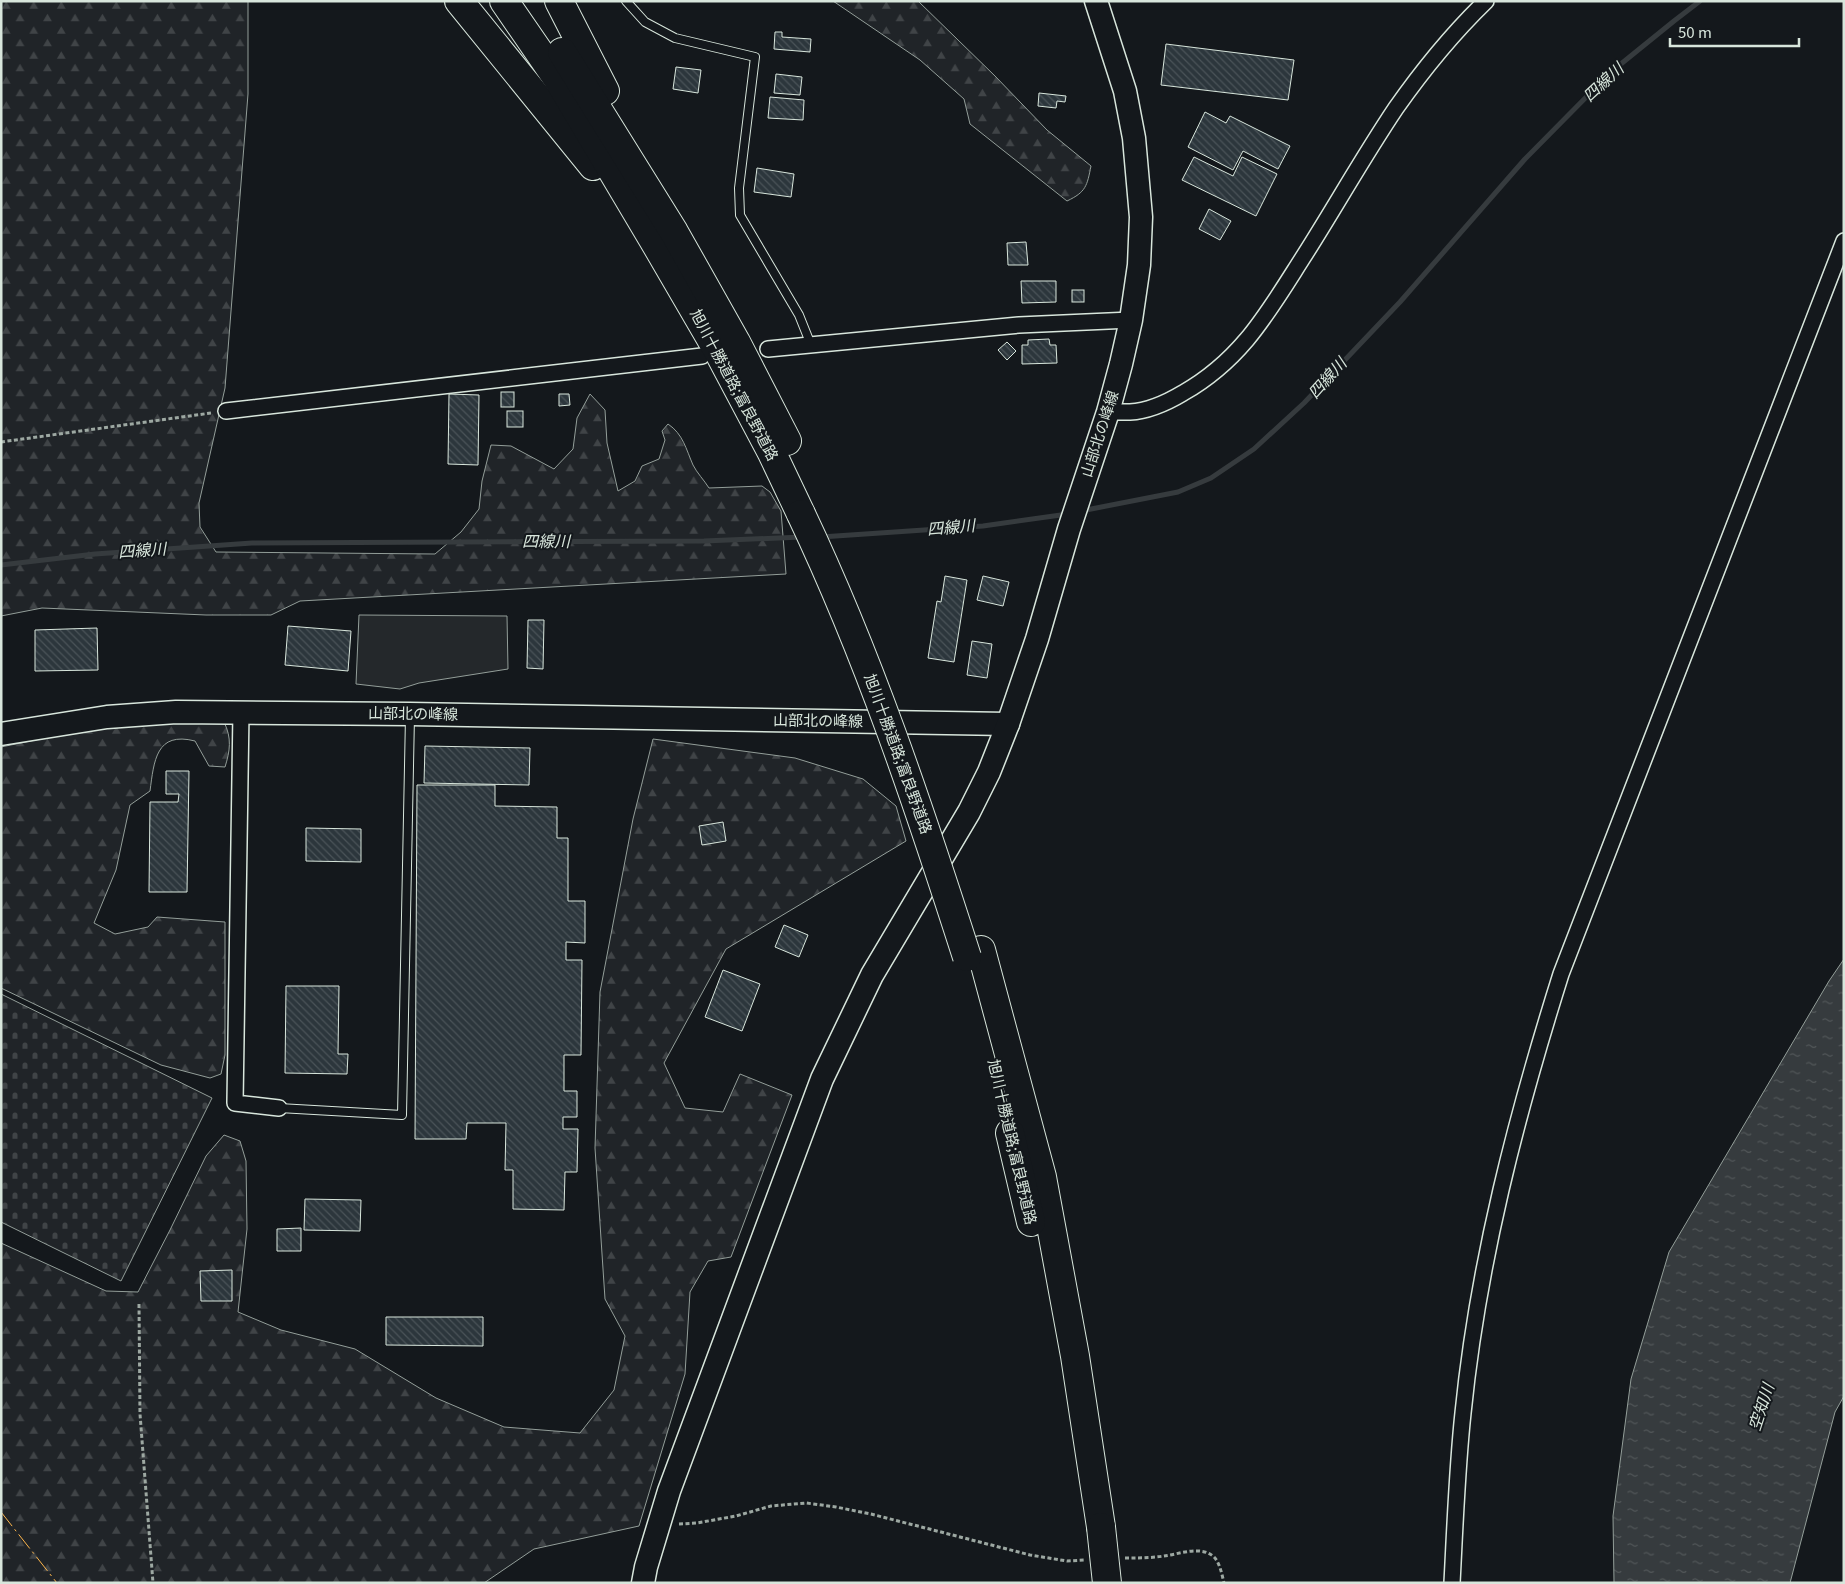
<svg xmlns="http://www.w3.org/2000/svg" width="1845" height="1584" viewBox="0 0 1845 1584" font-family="Georgia,'Noto Sans JP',serif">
<defs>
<pattern id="forest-firs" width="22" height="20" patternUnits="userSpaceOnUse" patternTransform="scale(1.25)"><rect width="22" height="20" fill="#202428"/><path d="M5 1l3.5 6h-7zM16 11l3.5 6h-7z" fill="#404447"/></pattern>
<pattern id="cemetery-stones" width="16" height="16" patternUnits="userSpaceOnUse" patternTransform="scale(1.25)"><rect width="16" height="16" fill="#202428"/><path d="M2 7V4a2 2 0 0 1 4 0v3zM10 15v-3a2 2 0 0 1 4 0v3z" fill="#404447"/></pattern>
<pattern id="water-ripples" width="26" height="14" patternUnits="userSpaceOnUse" patternTransform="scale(1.25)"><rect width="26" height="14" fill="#363b3e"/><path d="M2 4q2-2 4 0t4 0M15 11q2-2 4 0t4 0" fill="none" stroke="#525759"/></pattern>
<pattern id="building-back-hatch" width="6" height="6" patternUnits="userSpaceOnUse" patternTransform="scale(1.25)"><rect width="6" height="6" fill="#2c363c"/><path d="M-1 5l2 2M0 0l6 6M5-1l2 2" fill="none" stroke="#4a5358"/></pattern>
</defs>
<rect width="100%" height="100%" fill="#14181c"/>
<g fill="url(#forest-firs)" stroke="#939e99">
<path d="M1 1H248V94L225 388 199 503 200 527 216 552 435 554 461 532 479 509 482 481 491 445 511 446 554 469 573 449 577 418 590 394 605 410 607 443 618 491 635 481 642 466 659 459 665 440 662 431 668 424C683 434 686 449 693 465 697 473 704 480 709 488L762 486 770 492 781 511 786 574 300 601 271 615H206L42 608 1 616Z"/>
<path d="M833 1H918L995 76 1047 130 1091 166C1087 186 1086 192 1067 201L970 124 964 99 920 60Z"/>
<path d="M224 722C232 738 230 751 225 767L209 766 195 741C156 731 154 761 150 791L130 805 116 870 94 923 115 934 148 927 157 917 225 922V1055L221 1074 210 1078 161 1065 1 988V747L99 727 152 723Z"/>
<polygon points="653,739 795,758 863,779 896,806 906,841 726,949 664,1063 685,1108 723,1112 740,1074 792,1095 731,1257 708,1261 690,1292 685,1374 639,1526 534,1549 484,1583 1,1583 1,1243 106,1291 138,1292 170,1230 206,1156 224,1135 240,1141 246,1161 247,1229 238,1312 281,1330 355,1349 436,1398 504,1427 580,1433 614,1390 625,1336 605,1299 595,1148 600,992 633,819"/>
</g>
<polygon fill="url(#cemetery-stones)" stroke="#939e99" points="1,994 212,1098 121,1281 1,1222"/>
<polygon fill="#24282b" stroke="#939e99" points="359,615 507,616 508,669 419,683 400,689 356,684"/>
<polygon fill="url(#water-ripples)" stroke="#939e99" points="1844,959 1844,1396 1835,1412 1790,1583 1614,1583 1613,1516 1631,1379 1669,1252 1829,981"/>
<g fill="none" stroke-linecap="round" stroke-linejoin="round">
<g stroke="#363b3e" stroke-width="5">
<polyline points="1081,511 1178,492 1211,478 1254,449 1304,403 1400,302 1525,159 1611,72 1674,21 1700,1"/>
<polyline points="821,537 983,526 1068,514"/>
<polyline points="1,565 95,554 252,543 704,541 802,537"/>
</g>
</g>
<g fill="url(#building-back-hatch)" stroke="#d8e6dc">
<polygon points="775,32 782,32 782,37 811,39 810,52 774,49"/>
<polygon points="1166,44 1294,60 1288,100 1161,85"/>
<polygon points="676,67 701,70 698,93 673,89"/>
<polygon points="776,74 802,77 800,95 774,93"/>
<polygon points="1039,93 1066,96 1065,102 1057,101 1056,108 1038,106"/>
<polygon points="770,97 804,100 803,120 768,118"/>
<polygon points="1205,112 1226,123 1230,116 1290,146 1278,169 1243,151 1233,170 1188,147"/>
<polygon points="1194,157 1233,176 1242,157 1277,174 1256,216 1182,180"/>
<polygon points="757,168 794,174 791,197 754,192"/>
<polygon points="1209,209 1231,221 1220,240 1199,229"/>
<polygon points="1026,242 1028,265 1008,265 1007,243"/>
<polygon points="1021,281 1056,281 1056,302 1022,303"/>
<rect x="1072" y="290" width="12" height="12"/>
<polygon points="1049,339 1050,345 1056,345 1057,363 1022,364 1022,345 1028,345 1028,340"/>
<polygon points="1007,342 1016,351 1007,360 998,350"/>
<rect x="501" y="392" width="13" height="15"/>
<polygon points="449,394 479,395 478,465 448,464"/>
<polygon points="559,394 569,394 570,405 559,406"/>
<rect x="507" y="411" width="16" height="16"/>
<polygon points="945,576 967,580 954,662 928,658 937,601 941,602"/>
<polygon points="983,576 1009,582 1003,606 977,600"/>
<polygon points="528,620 544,620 543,669 527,668"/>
<polygon points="288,626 351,631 348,671 285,665"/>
<polygon points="97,628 98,670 35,671 35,630"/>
<polygon points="972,641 992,644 987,678 967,675"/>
<polygon points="425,746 530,748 529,785 424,783"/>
<polygon points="166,771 189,771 187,892 149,892 150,802 178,802 179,794 166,794"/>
<polygon points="417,785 495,785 495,806 557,807 557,838 568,838 568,901 585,901 585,943 566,942 566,960 582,960 581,1055 564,1055 564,1091 577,1091 577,1117 563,1117 563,1129 578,1129 577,1172 565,1172 564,1210 513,1209 513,1170 505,1170 506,1123 467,1123 466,1139 415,1139"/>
<polygon points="723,822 726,841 702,845 699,826"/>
<polygon points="306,828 361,829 361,862 306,861"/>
<polygon points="784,925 808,935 799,957 775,947"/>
<polygon points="723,970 760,984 742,1031 705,1017"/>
<polygon points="286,986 339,986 338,1054 348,1054 347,1074 285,1073"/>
<polygon points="305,1199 361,1200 360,1231 304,1230"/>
<polygon points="301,1228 301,1251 277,1251 277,1229"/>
<polygon points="232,1270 232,1301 201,1301 200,1271"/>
<polygon points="386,1317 483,1317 483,1346 386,1345"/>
</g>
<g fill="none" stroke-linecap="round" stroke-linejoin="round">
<defs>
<g id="lane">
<polyline points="626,1 645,22 675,38 755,57 739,188 740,215 799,315 811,345"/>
<polyline points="279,1108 402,1115 410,716"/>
</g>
<g id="street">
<polyline points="768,349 1019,325 1131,320"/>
<polyline points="226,411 702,356"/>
<path d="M1108 412C1115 412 1123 412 1130 412 1149 411 1168 402 1183 393 1241 360 1267 314 1302 259 1334 209 1363 157 1396 108 1422 71 1453 33 1486 1"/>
<polyline points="241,712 235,1103 279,1108"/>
<path d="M1452 1583C1455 1526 1457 1469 1463 1413 1478 1263 1516 1117 1561 974L1844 241"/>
</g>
<g id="secondary">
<polyline points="1,734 107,717 176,712 410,714 1008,724"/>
<polyline points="643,1583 646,1567 669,1491 822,1079 872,975 969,812 989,772 1008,724 1037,639 1069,529 1108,412 1121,364 1131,320 1139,265 1141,217 1134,138 1125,91 1096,1"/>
</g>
<g id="highway">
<polyline points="459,1 593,166"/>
<polyline points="504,1 559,81 654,241 718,351 772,453 801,514"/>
<polyline points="559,1 605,91"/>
<polyline points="562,52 674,232 736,342 787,441"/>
<polyline points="981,950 1042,1177 1075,1356 1101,1527"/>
<polyline points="1010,1133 1031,1222"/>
</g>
</defs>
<use href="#lane" stroke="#d8e6dc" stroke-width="10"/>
<use href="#street" stroke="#d8e6dc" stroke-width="18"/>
<use href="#secondary" stroke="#d8e6dc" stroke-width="25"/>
<use href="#highway" stroke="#d8e6dc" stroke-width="30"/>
<g stroke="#9da8a2" stroke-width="3" stroke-dasharray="4 2.5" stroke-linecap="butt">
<polyline points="1,442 211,413"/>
<polyline points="139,1304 140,1414 153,1583"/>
<polyline points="679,1524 697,1523 736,1516 771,1506 806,1503 836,1507 871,1514 1030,1555 1067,1561 1084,1560"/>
<path d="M1125 1558C1138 1558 1151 1558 1164 1556 1180 1554 1201 1545 1214 1557 1220 1563 1222 1575 1224 1583"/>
</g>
<use href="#lane" stroke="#14181c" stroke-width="8"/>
<use href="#street" stroke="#14181c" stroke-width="15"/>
<use href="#secondary" stroke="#14181c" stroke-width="22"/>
<use href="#highway" stroke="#14181c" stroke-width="28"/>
<defs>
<g id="highway-bridge">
<path d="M801 514C869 657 919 807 967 957"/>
<polyline points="1101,1527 1107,1583"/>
</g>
</defs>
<use href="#highway-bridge" stroke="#d8e6dc" stroke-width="30" stroke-linecap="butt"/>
<use href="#highway-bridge" stroke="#14181c" stroke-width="28"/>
<polyline stroke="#ffb74d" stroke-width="1" stroke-dasharray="18 4 2.5 4" stroke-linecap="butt" points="1,1512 57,1583"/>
</g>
<g text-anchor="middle" stroke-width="4" stroke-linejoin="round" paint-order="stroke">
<g font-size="15" fill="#d8e6dc" stroke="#14181c">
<text transform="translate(734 385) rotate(62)" y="5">旭川十勝道路;富良野道路</text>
<text transform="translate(1100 434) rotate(-72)" y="5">山部北の峰線</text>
<text transform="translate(413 714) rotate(1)" y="5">山部北の峰線</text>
<text transform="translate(818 721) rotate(1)" y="5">山部北の峰線</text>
<text transform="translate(898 754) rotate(70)" y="5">旭川十勝道路;富良野道路</text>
<text transform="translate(1012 1142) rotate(77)" y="5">旭川十勝道路;富良野道路</text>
</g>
<g font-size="16" font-style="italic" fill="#d8e6dc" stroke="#14181c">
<text transform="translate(1603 82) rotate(-43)" y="6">四線川</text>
<text transform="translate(1327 378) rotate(-48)" y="6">四線川</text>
<text transform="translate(951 527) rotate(-5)" y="6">四線川</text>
<text x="546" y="547">四線川</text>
<text transform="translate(142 550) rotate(-4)" y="6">四線川</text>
<text transform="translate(1761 1407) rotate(-72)" y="6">空知川</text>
</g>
</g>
<rect width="1845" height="1584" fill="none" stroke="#d8e6dc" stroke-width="5"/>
<path d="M1670 38v8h129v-8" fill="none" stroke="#d8e6dc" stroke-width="2.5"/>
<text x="1678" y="38" font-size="15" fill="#d8e6dc" stroke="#14181c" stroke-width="4" paint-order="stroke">50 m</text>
</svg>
